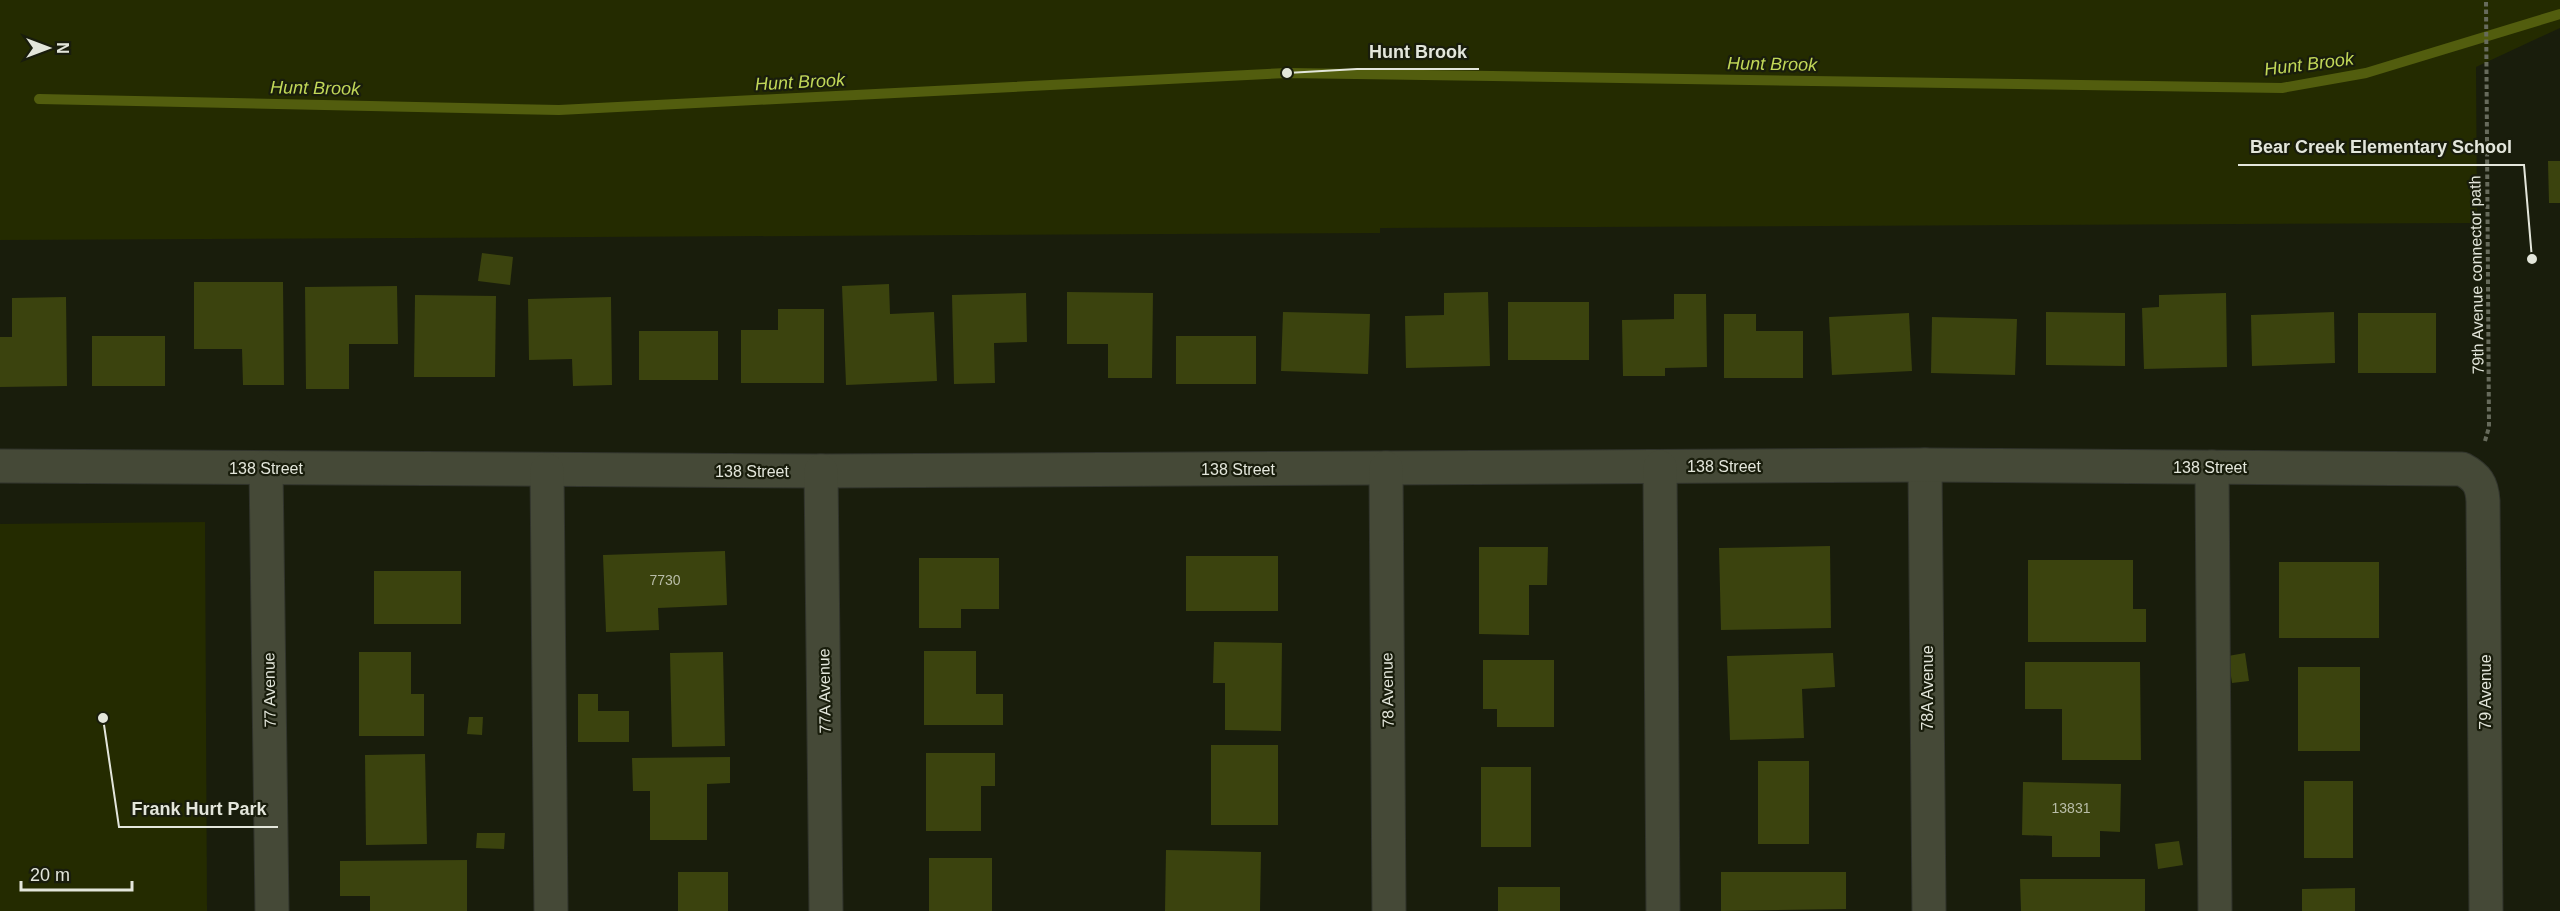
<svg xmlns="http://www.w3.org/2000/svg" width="2560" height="911" viewBox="0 0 2560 911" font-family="Arial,sans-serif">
<rect width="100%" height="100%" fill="#191d0c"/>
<g fill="#242b00">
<polygon points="0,0 2560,0 2560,28 2476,67 2477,223 1380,228 1380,233 0,240"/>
<polygon points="205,522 207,911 0,911 0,524"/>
</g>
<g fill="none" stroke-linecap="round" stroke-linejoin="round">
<polyline stroke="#525d0e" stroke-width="10" points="39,99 559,110 1287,73 2282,88 2366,73 2560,14"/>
</g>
<g fill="#3b430e">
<polygon points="2548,161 2560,161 2560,203 2549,203"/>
<polygon points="482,253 513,257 510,285 478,281"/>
<polygon points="194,282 283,282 284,385 243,385 242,349 194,349"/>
<polygon points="889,284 890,314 934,312 937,381 846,385 842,286"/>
<polygon points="397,286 398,344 349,344 349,389 306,389 305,287"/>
<polygon points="1067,292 1153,293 1152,378 1108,378 1108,344 1067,344"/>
<polygon points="1488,292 1490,366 1406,368 1405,316 1444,315 1444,293"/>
<polygon points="1026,293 1027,342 994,343 995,383 954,384 952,295"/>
<polygon points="2226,293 2227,367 2144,369 2142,308 2159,307 2159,295"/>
<polygon points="1674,294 1706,294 1707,367 1665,368 1665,376 1623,376 1622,320 1674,319"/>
<polygon points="415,295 496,296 495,377 414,377"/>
<polygon points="66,297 67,386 0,387 0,337 12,337 12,298"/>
<polygon points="611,297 612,385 573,386 572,359 529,360 528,299"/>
<rect x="1508" y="302" width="81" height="58"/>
<polygon points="778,309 824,309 824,383 741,383 741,330 778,330"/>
<polygon points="1283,312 1370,314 1368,374 1281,371"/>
<polygon points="2046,312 2125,313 2125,366 2046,365"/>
<polygon points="2334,312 2335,363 2252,366 2251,315"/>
<polygon points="1909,313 1912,371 1832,375 1829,317"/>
<rect x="2358" y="313" width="78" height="60"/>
<polygon points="1724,314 1756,314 1756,331 1803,331 1803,378 1724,378"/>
<polygon points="1932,317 2017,319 2015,375 1931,373"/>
<rect x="639" y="331" width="79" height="49"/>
<rect x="92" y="336" width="73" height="50"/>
<rect x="1176" y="336" width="80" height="48"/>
<polygon points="1830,546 1831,628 1721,630 1719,548"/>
<polygon points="1479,547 1548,547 1547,585 1529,585 1529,635 1479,634"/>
<polygon points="725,551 727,605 658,608 659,630 606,632 603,555"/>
<rect x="1186" y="556" width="92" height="55"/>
<polygon points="919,558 999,558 999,609 961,609 961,628 919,628"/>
<polygon points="2028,560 2133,560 2133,609 2146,609 2146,642 2028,642"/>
<rect x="2279" y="562" width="100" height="76"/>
<rect x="374" y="571" width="87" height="53"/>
<polygon points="1214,642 1282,643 1281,731 1225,730 1225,683 1213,683"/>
<polygon points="924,651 976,651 976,694 1003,694 1003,725 924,725"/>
<polygon points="359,652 411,652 411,694 424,694 424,736 359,736"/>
<polygon points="723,652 725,746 672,747 670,653"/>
<polygon points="1833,653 1835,687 1802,689 1804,738 1730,740 1727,656"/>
<polygon points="2245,653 2249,681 2232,683 2228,656"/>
<polygon points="1483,660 1554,660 1554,727 1497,727 1497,709 1483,709"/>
<polygon points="2025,662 2140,662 2141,760 2062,760 2062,709 2025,709"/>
<rect x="2298" y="667" width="62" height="84"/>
<polygon points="578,694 598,694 598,711 629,711 629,742 578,742"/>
<polygon points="469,717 483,717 482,735 467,734"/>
<rect x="1211" y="745" width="67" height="80"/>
<polygon points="926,753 995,753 995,786 981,786 981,831 926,831"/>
<polygon points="425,754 427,844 366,845 365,755"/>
<polygon points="730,757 730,783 707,784 707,840 650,840 650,791 633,791 632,758"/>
<rect x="1758" y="761" width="51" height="83"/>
<rect x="1481" y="767" width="50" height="80"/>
<rect x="2304" y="781" width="49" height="77"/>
<polygon points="2023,782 2121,784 2120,832 2100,831 2100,857 2052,857 2052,836 2022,835"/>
<polygon points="477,833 505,833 504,849 476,848"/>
<polygon points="2179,841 2183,865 2158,869 2155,844"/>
<polygon points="1166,850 1261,852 1260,911 1165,911"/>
<rect x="929" y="858" width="63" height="53"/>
<polygon points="467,860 467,911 370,911 370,896 340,896 340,861"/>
<rect x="678" y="872" width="50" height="39"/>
<polygon points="1721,872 1846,872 1846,909 1721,911"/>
<polygon points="2020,879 2145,879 2145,911 2021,911"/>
<rect x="1498" y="887" width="62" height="24"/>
<polygon points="2355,888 2355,911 2302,911 2302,889"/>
</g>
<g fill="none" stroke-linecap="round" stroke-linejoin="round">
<defs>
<g id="minor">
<polyline points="1925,465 1929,911"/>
<path d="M0 466 821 471 1925 465 2462 469C2477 477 2482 484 2483 501L2486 911"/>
<polyline points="1660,467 1663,911"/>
<polyline points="2212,467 2215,911"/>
<polyline points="266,468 272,911"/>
<polyline points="1386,468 1389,911"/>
<polyline points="547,470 551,911"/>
<polyline points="821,471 826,911"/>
</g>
</defs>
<use href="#minor" stroke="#31342c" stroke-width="35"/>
<polyline stroke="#676b5c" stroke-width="4" stroke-dasharray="4.5 3" stroke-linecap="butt" points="2485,441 2489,427 2486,0"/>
<use href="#minor" stroke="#454937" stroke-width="33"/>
</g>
<g text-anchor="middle" stroke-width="4.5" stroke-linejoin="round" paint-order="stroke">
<g font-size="14" fill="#b9bda8">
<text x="665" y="585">7730</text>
<text x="2071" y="813">13831</text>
</g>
<g font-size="16" fill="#e3e6db" stroke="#191d0c">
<text transform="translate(2476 275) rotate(-91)" y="6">79th Avenue connector path</text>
<text x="1724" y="472">138 Street</text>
<text x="2210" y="473">138 Street</text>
<text x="266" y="474">138 Street</text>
<text x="1238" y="475">138 Street</text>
<text x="752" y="477">138 Street</text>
<text transform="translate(1927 688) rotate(-90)" y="6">78A Avenue</text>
<text transform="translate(269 690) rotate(-91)" y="6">77 Avenue</text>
<text transform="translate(1387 690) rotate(-91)" y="6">78 Avenue</text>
<text transform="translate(824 691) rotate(-91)" y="6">77A Avenue</text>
<text transform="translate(2485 692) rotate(-90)" y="6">79 Avenue</text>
</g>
<g font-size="18" font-style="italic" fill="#c1d758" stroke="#191d0c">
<text transform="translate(1772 64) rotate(1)" y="6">Hunt Brook</text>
<text transform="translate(2309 64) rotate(-7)" y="6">Hunt Brook</text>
<text transform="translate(800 82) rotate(-3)" y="6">Hunt Brook</text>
<text transform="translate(315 88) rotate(1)" y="6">Hunt Brook</text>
</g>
</g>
<path fill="none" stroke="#e3e6db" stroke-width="2" d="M1287 73L1357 69H1479M2532 259L2524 165H2238M103 718L119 827H278"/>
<g fill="#e3e6db" stroke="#191d0c" stroke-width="2">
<circle cx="1287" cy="73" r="6"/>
<circle cx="2532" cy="259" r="6"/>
<circle cx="103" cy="718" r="6"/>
</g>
<g font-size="18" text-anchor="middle" font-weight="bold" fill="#e3e6db" stroke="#191d0c" stroke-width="4.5" stroke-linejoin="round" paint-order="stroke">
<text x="1418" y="58">Hunt Brook</text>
<text x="2381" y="153">Bear Creek Elementary School</text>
<text x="199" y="815">Frank Hurt Park</text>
</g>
<g transform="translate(48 48) rotate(90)" stroke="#191d0c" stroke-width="4.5" paint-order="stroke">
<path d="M0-4.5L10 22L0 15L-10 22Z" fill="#e3e6db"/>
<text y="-9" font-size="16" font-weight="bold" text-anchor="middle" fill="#e3e6db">N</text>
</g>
<path d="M21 881v9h111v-9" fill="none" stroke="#e3e6db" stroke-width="3"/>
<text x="30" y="881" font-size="18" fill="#e3e6db" stroke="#191d0c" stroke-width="4.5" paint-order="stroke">20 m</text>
</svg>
